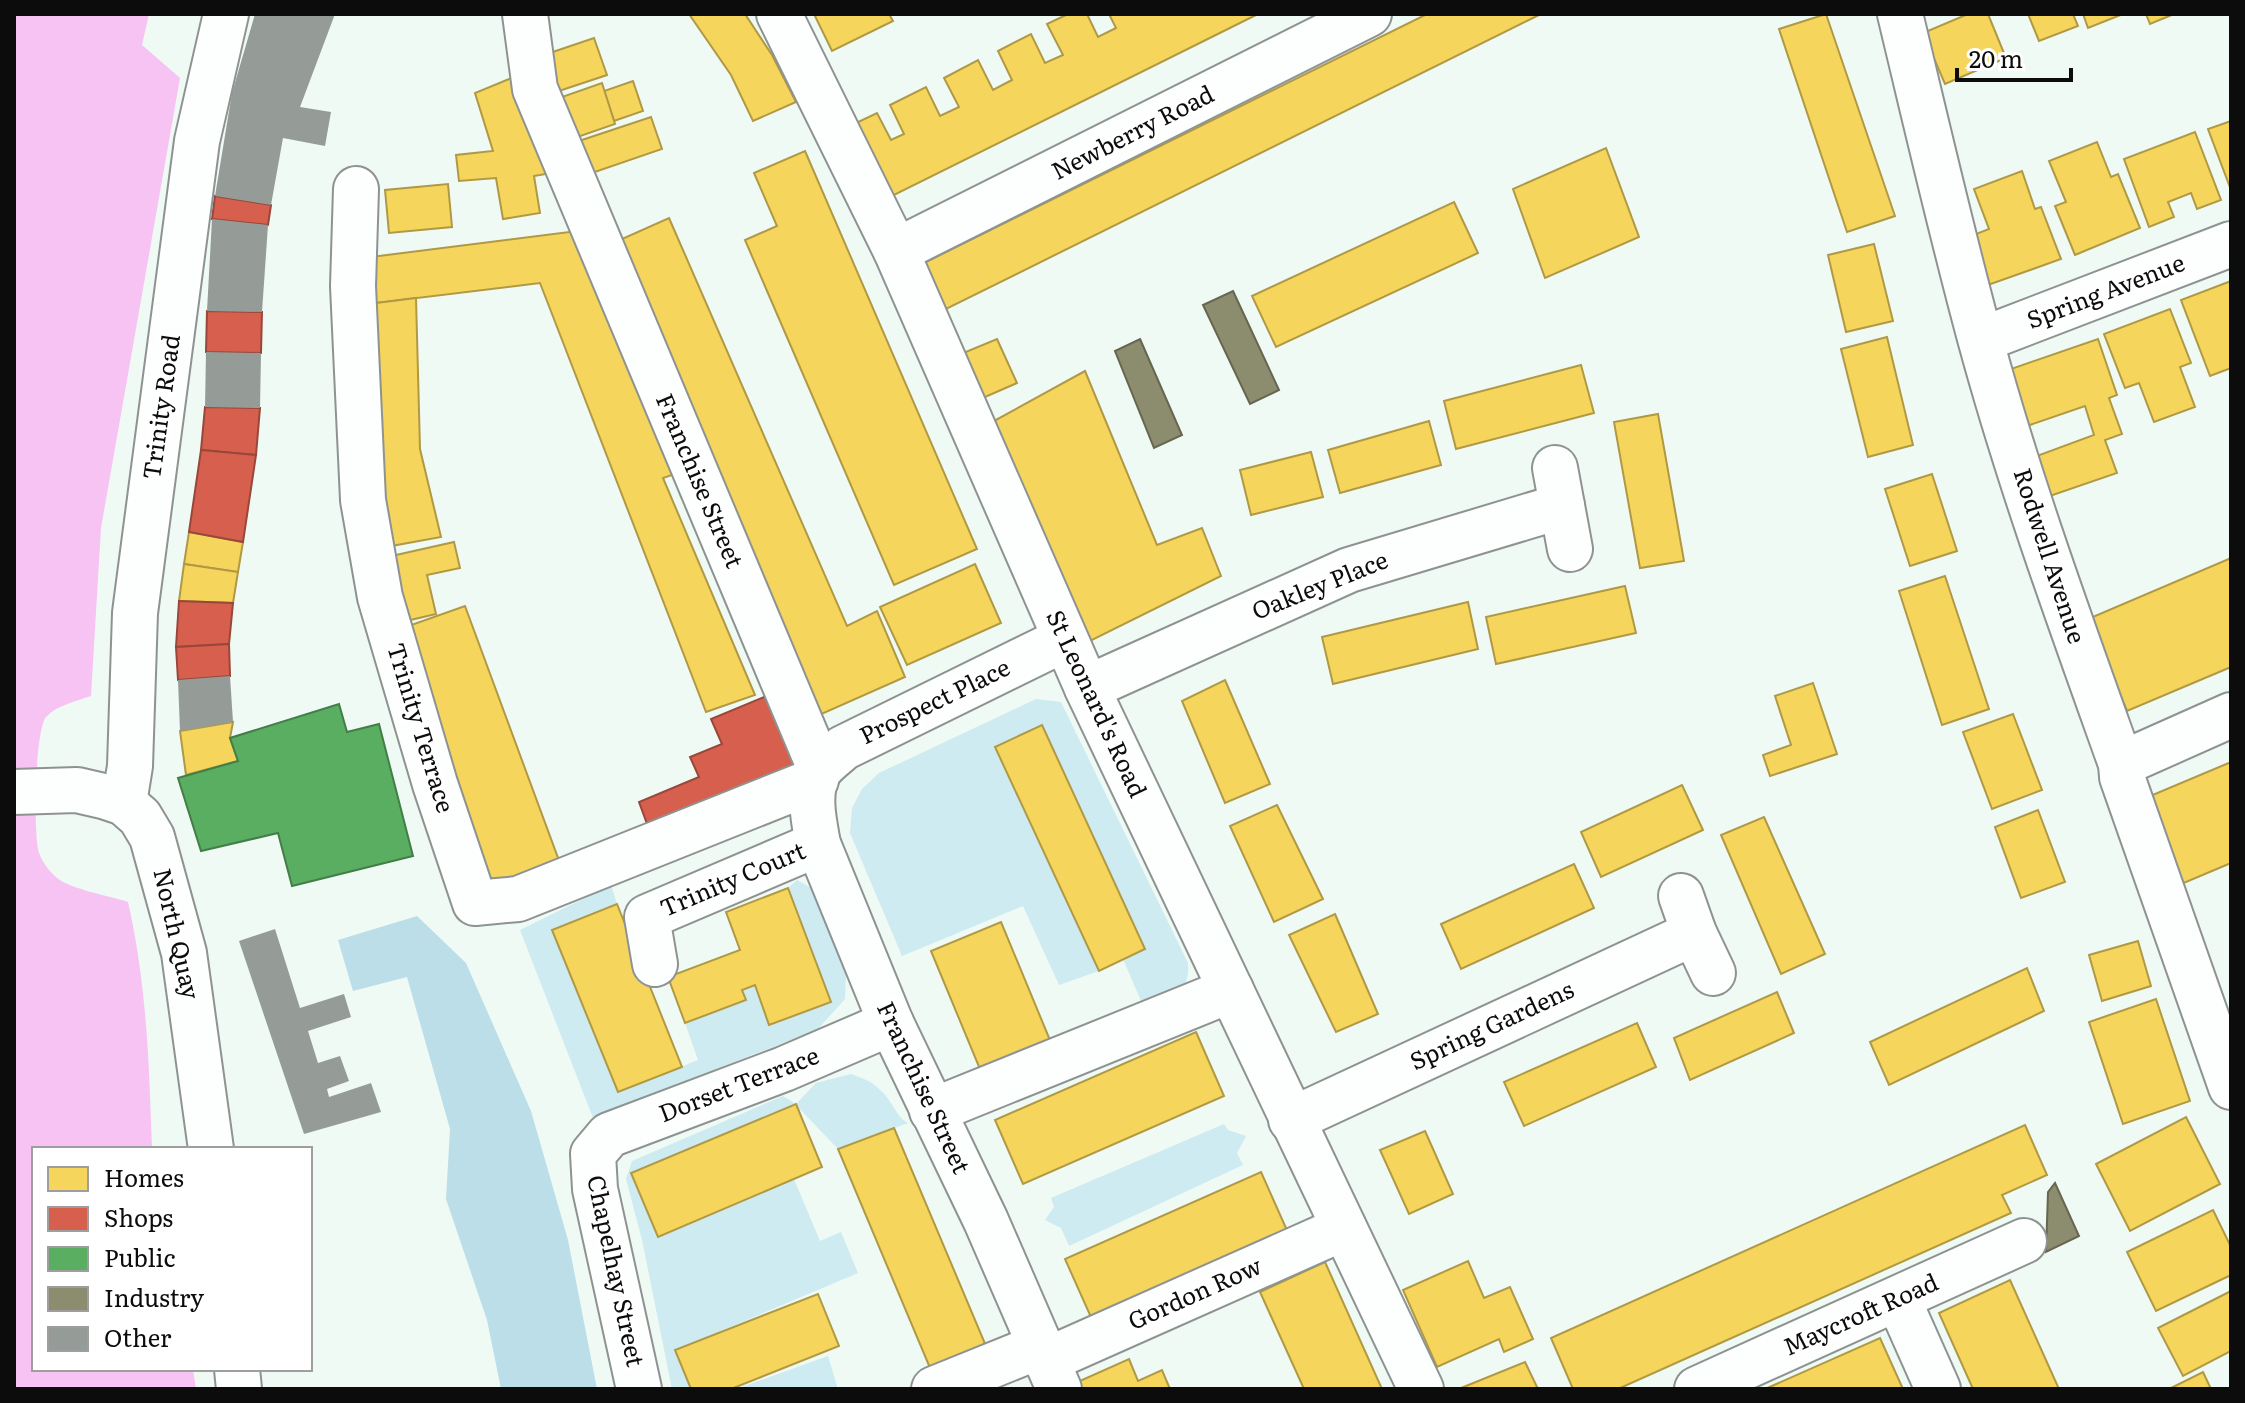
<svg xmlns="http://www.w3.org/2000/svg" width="2245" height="1403" viewBox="0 0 2245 1403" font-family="Literata,serif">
<rect width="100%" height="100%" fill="#effaf5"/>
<g fill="#cdebf0">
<path d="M1036 699 1061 702 1188 963C1191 994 1168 998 1145 1010L1123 959 1145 948 1042 726 996 747 1099 971 1059 985 1023 906 902 956 850 833 852 808 862 789 879 773Z"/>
<polygon points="797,880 815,890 830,922 846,973 845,999 818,1029 593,1118 520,930 611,885 617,904 553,930 618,1092 698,1060 685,1023 745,1000 742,990 755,985 770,1025 831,1002 788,888"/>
<path d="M851 1074C862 1078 872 1081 880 1090 893 1101 896 1117 908 1123L838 1149 795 1104 658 1236 794 1179 820 1241 841 1232 858 1273 676 1350 691 1389H672L642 1240 626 1179 632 1161 783 1096 796 1104 816 1083Z"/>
<polygon points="1224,1124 1228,1130 1246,1136 1237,1153 1243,1165 1069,1246 1061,1228 1045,1220 1054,1207 1051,1198"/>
<polygon points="828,1356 838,1389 736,1389"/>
</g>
<polygon fill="#bbdee8" points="417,916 466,963 531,1111 568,1240 597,1389 501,1389 487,1320 446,1199 450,1129 407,977 353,991 338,940"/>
<path fill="#f7c3f3" d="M14 14H149L142 45 180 78 101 528 91 696C77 701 57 705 46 717 35 730 33 837 39 853 43 863 49 871 57 878 70 889 110 896 128 902 147 986 149 1063 152 1149H34V1369H193L196 1389H14Z"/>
<g fill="#f6d55c" stroke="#b09944" stroke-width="2">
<polygon points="689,14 745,14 772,55 796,102 753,121 731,75"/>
<polygon points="814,14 889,14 893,21 832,51"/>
<polygon points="1068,14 1087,14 1098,37 1116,28 1109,14 1258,14 890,197 854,124 877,113 891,140 904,134 890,105 926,87 940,116 959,107 944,78 978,60 993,90 1012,80 998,51 1031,34 1045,63 1063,55 1047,24"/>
<polygon points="1427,14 1541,14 944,310 922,264"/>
<polygon points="1826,14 1895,216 1847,232 1779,29"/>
<polygon points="1968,14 1988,14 2006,58 1945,84 1923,33"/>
<polygon points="2028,14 2073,14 2078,26 2039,41"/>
<polygon points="2083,14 2123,14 2088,28"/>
<polygon points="2146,14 2174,14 2150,24"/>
<polygon points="594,38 607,75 556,92 544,55"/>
<polygon points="519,75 557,172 534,176 540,213 503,219 496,178 459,181 456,155 493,151 475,93"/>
<polygon points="633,81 643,111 614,121 604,91"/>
<polygon points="602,83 615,124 569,140 556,99"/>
<polygon points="651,117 662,149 589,174 579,141"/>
<polygon points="2231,121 2231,190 2208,129"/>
<polygon points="2195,132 2221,200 2197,209 2191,193 2168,202 2174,217 2149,227 2124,159"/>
<polygon points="2097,142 2111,177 2118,174 2140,228 2075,255 2055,206 2066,202 2049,161"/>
<polygon points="1606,148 1639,237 1545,278 1513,189"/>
<polygon points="805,151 977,549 894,585 745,240 777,226 754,173"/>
<polygon points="2022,171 2035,209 2041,207 2061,259 1988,285 1971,236 1989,229 1974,189"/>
<polygon points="448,184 452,227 389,233 385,190"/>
<polygon points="1454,202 1478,253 1276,347 1252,296"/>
<polygon points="669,218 847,626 877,611 905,677 808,720 613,243"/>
<polygon points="577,231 675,474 663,478 755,695 706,712 540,283 368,304 363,258"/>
<polygon points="1874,244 1893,321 1846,332 1828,255"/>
<polygon points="2231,281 2231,368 2210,376 2181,300"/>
<polygon points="416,298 420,449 441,537 386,547 368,304"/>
<polygon points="2170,309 2191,363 2180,367 2195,407 2154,422 2139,383 2125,388 2104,334"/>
<polygon points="1887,337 1913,445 1868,457 1841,349"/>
<polygon points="997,339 1017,383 976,401 956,356"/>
<polygon points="2098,339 2117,395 2109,398 2122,434 2105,440 2117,473 2047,497 2034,457 2094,435 2085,406 2027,426 2008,370"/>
<polygon points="1581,365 1594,413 1456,449 1444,401"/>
<polygon points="1085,371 1157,545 1202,528 1221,576 1090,641 994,421"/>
<polygon points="1658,414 1684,561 1640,568 1614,422"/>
<polygon points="1429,421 1441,465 1340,493 1328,450"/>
<polygon points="1311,452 1323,497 1251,515 1240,470"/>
<polygon points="1932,474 1957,551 1910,566 1885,489"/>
<polygon points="189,532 243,542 238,572 184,564"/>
<polygon points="454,542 460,568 427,575 436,614 402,622 387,557"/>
<polygon points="2231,558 2231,667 2127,711 2088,619"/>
<polygon points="184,564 238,572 233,603 179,601"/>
<polygon points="975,564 1001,623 907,665 880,607"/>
<polygon points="1945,576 1989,709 1942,725 1899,591"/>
<polygon points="1625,586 1636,633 1496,664 1486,617"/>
<polygon points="1468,602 1478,649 1333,684 1322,637"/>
<polygon points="465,606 561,866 494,891 397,630"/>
<polygon points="1225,680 1270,784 1225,803 1182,701"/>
<polygon points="1813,683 1837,754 1770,776 1763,755 1791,745 1775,696"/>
<polygon points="2013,714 2042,790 1992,809 1963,732"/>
<polygon points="233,722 230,738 238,761 186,775 180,731"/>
<polygon points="1042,725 1145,949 1099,971 995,747"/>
<polygon points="2231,762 2231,863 2179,885 2143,799"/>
<polygon points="1682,785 1703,830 1601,877 1581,832"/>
<polygon points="1277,805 1323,899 1274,922 1230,826"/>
<polygon points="2038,810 2065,882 2021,898 1995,827"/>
<polygon points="1764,817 1825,954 1781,974 1721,835"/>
<polygon points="1574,864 1594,908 1461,969 1441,924"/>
<polygon points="788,888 831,1002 769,1025 755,985 742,990 746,1000 685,1023 668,977 740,950 726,912"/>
<polygon points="617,904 682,1067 618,1092 552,930"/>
<polygon points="1335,914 1378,1014 1336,1032 1289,935"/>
<polygon points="1001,922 1052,1045 982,1074 931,951"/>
<polygon points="2138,941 2151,986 2102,1001 2089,955"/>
<polygon points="2027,968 2044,1011 1889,1085 1870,1042"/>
<polygon points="1777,992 1794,1033 1690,1080 1674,1038"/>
<polygon points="2156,999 2190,1101 2123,1124 2089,1022"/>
<polygon points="1637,1023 1656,1067 1524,1126 1504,1082"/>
<polygon points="1196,1032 1224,1096 1023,1184 995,1120"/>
<polygon points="796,1104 822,1167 658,1237 631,1173"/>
<polygon points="2186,1117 2220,1184 2130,1231 2096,1164"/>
<polygon points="2025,1125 2047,1175 2002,1195 2011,1213 1618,1389 1573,1389 1551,1338"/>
<polygon points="894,1128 994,1365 938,1387 838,1149"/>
<polygon points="1425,1131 1453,1194 1409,1214 1380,1150"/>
<polygon points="1261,1172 1290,1237 1094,1324 1065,1259"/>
<polygon points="2213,1210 2231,1247 2231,1275 2156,1311 2127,1252"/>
<polygon points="1468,1261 1484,1298 1510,1287 1533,1339 1504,1352 1499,1339 1437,1367 1403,1290"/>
<polygon points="1325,1262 1382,1389 1304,1389 1260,1292"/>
<polygon points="2010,1280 2059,1389 1973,1389 1939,1313"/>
<polygon points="2231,1291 2231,1351 2183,1376 2158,1328"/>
<polygon points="818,1294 839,1346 731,1389 691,1389 675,1350"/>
<polygon points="1880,1338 1903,1389 1765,1389"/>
<polygon points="1129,1359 1138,1381 1162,1370 1170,1389 1075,1389 1073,1384"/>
<polygon points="1525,1362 1538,1389 1461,1388"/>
<polygon points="2203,1372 2211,1389 2169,1389"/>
</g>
<g fill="#d6604d" stroke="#99473a" stroke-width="2">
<polygon points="215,196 271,205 268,225 212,219"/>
<polygon points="207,311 262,312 261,353 206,352"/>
<polygon points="205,407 260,408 256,455 201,450"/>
<polygon points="201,450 256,455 243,542 189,532"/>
<polygon points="179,601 233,603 229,644 176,647"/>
<polygon points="229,644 230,676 178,680 176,647"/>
<polygon points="776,692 806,767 650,832 639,802 699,777 690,757 722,744 711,719"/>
</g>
<polygon fill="#5aae61" stroke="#437d48" stroke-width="2" points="339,704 347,732 379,724 413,856 292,886 278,833 201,851 178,778 238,761 230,738"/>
<g fill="#8c8c6e" stroke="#666651" stroke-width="2">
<polygon points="1233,291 1279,390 1250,404 1203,305"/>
<polygon points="1140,339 1182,435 1154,448 1115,351"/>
<polygon points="2055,1183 2079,1236 2046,1252 2048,1192"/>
</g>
<g fill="#959c98">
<polygon points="255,14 335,14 300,107 331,112 325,146 283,138 271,205 215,196 232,93"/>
<polygon points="212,219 268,225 262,312 207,311"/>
<polygon points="206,352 261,353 260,408 205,407"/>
<polygon points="230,676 233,722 180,731 178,680"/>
<polygon points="275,929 300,1008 344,994 351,1017 308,1031 318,1063 340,1056 349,1081 327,1089 329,1097 371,1083 381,1112 304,1134 239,941"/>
</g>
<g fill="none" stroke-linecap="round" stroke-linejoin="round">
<defs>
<g id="street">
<polyline points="525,14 535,89 820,769"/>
<polyline points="779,14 896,251 1087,688 1421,1389"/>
<path d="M1900 14C1926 122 1951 231 1980 338 2019 482 2071 624 2121 764L2122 777 2231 1087"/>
<polyline points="356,189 353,286 363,500 380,597 435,784 475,903 518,899 816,780"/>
<polyline points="896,251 1369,14"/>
<polyline points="1981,340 2231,244"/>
<polyline points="1555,468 1570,549"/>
<polyline points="1087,688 1349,570 1562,506"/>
<polyline points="2121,764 2231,715"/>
<polyline points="14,792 77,790 103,796 124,803 140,817 152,837 184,953 211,1149"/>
<polyline points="124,803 130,766 135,613 197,141 226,14"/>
<polyline points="1681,896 1694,933 1713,973"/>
<polyline points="655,964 647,917 818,844"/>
<polyline points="932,1111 1231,990"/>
<polyline points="1291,1120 1694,933"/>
<polyline points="1898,1299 1938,1389"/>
<polyline points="1047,1360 1344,1228"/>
<polyline points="237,1369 239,1389"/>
<polyline points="639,1389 595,1189 593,1154 609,1135 784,1069 891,1023"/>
<polyline points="934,1389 1040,1346"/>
<path d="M1059 1389 986 1221 891 1023 818 844C814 822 807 792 819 771 825 762 836 755 843 748L1065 639"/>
<polyline points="1697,1389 2024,1241"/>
</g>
</defs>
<use href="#street" stroke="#8e9391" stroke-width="48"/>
<use href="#street" stroke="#fdfefe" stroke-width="44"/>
</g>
<g text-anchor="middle" stroke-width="8" stroke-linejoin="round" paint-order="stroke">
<g font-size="24" fill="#0c0c0c" stroke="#fff">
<text transform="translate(1133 133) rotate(-27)" y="8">Newberry Road</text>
<text transform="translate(2106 292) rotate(-21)" y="8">Spring Avenue</text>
<text transform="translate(162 407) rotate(-82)" y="8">Trinity Road</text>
<text transform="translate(699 481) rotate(67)" y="8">Franchise Street</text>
<text transform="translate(2049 556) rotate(72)" y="8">Rodwell Avenue</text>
<text transform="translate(1320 586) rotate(-22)" y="8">Oakley Place</text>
<text transform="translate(935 702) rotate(-26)" y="8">Prospect Place</text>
<text transform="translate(1096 704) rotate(65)" y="8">St Leonard's Road</text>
<text transform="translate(420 728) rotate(73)" y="8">Trinity Terrace</text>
<text transform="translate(733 880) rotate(-23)" y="8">Trinity Court</text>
<text transform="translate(176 934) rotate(77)" y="8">North Quay</text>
<text transform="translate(1492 1026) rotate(-25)" y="8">Spring Gardens</text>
<text transform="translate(739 1085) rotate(-21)" y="8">Dorset Terrace</text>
<text transform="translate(923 1088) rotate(65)" y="8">Franchise Street</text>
<text transform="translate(615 1271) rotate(78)" y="8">Chapelhay Street</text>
<text transform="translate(1195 1294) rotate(-24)" y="8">Gordon Row</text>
<text transform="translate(1861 1315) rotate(-24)" y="8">Maycroft Road</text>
</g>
</g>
<rect width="2245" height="1403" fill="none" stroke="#0c0c0c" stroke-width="32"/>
<rect x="32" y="1147" width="280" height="224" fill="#ffffff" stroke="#9e9e9e" stroke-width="2"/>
<rect x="48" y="1167" width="40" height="24" fill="#f6d55c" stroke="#9e9e9e" stroke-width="2"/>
<text x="104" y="1187" font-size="24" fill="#0c0c0c">Homes</text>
<rect x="48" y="1207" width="40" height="24" fill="#d6604d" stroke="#9e9e9e" stroke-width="2"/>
<text x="104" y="1227" font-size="24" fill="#0c0c0c">Shops</text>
<rect x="48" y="1247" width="40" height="24" fill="#5aae61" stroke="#9e9e9e" stroke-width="2"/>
<text x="104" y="1267" font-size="24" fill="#0c0c0c">Public</text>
<rect x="48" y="1287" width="40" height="24" fill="#8c8c6e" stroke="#9e9e9e" stroke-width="2"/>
<text x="104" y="1307" font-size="24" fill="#0c0c0c">Industry</text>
<rect x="48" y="1327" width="40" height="24" fill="#959c98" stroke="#9e9e9e" stroke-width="2"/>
<text x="104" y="1347" font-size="24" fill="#0c0c0c">Other</text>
<path d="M1957 68v12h114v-12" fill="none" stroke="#0c0c0c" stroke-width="4"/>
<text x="1969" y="68" font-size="24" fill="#0c0c0c" stroke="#ffffff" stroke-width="6" paint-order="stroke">20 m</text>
</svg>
